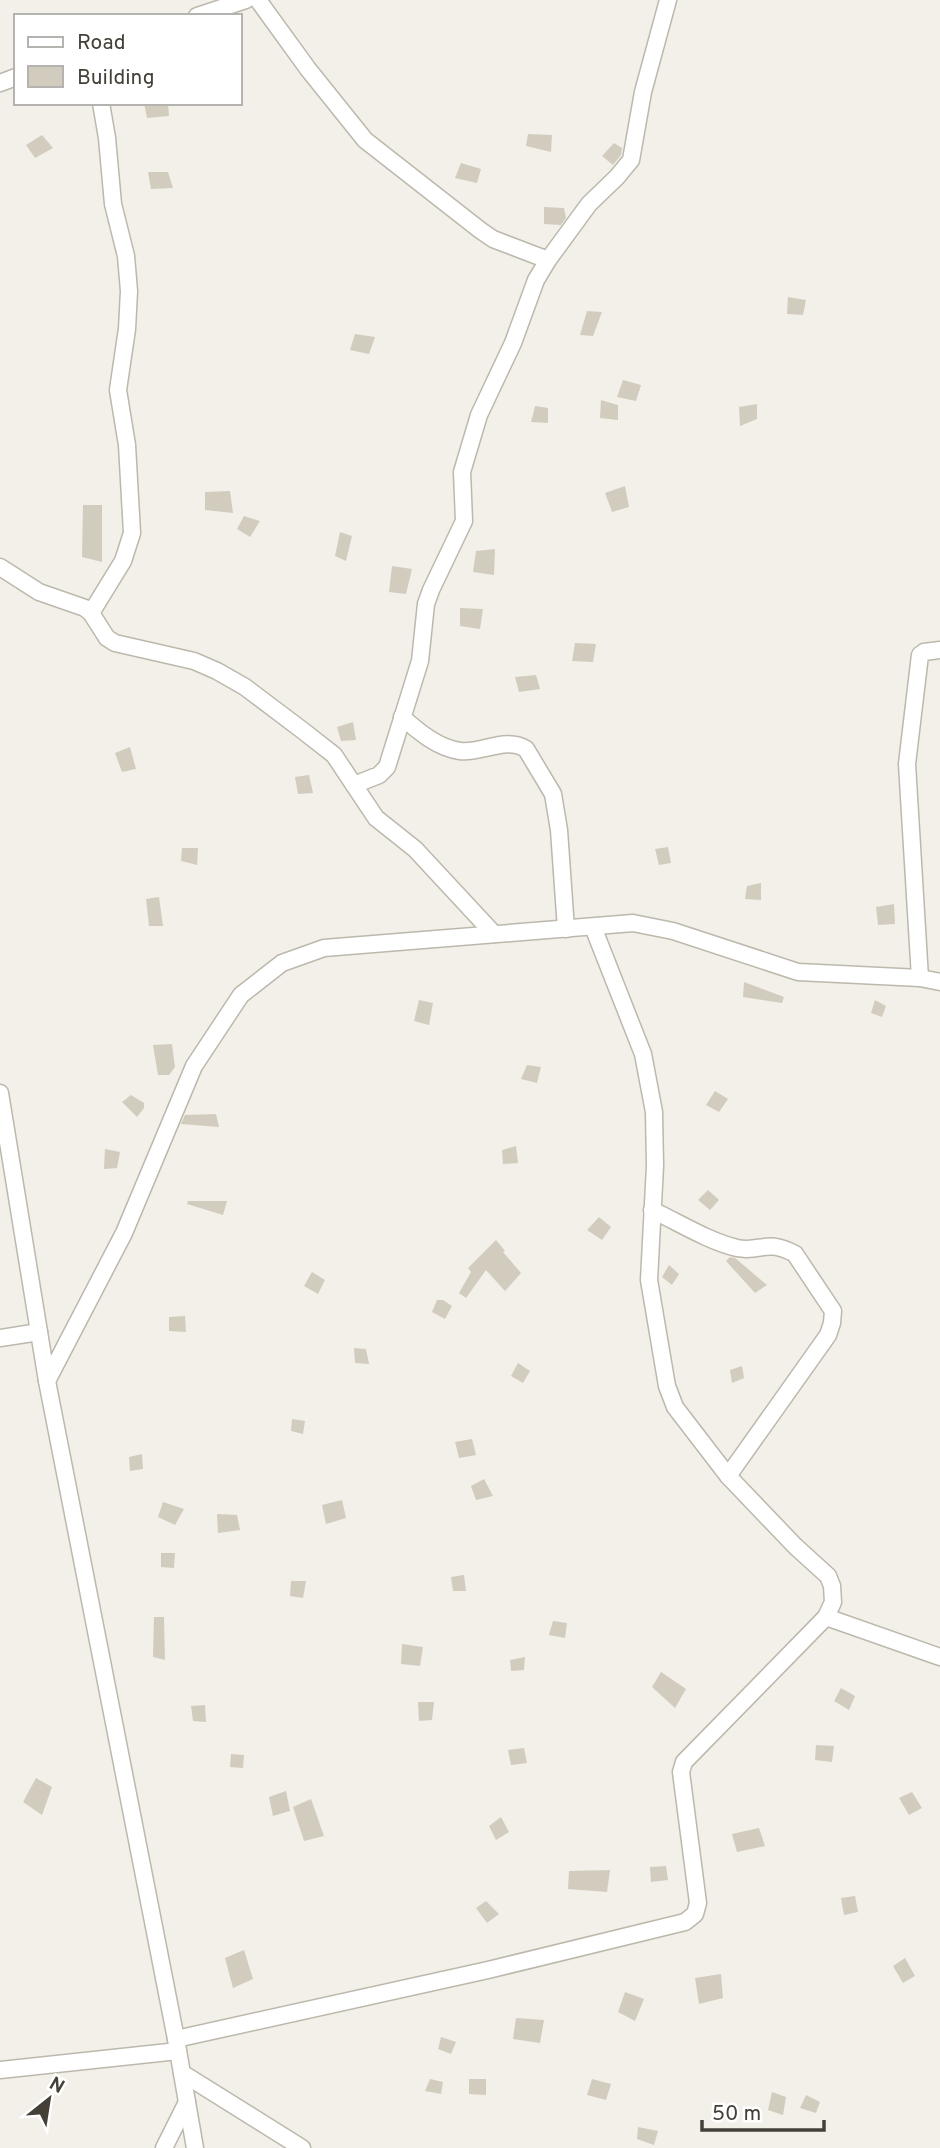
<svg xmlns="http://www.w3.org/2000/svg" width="940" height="2148" viewBox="0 0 940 2148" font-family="Overpass,sans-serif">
<rect width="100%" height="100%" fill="#f2f0e8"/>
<g fill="#d2ccbf">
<polygon points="144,103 168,103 169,116 147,118"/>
<polygon points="528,134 552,135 551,152 526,146"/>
<polygon points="42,135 53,148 35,158 26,145"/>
<polygon points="614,143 622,148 621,155 613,165 602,156"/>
<polygon points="461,163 481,169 477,183 455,178"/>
<polygon points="148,172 168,172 173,188 151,189"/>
<polygon points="544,207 564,208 566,218 561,225 544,224"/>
<polygon points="788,297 806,300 803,315 787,314"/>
<polygon points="587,311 602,312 593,336 580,335"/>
<polygon points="355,334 375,337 369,354 350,350"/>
<polygon points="623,380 641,385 636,401 617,397"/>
<polygon points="601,400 618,405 618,420 600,418"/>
<polygon points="757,404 757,419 740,426 739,407"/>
<polygon points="535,406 548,408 548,423 531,422"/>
<polygon points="625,486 629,507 612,512 605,493"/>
<polygon points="230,491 233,513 205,510 205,492"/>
<polygon points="83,505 102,505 102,562 82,557"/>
<polygon points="244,516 260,521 250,537 237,529"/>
<polygon points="340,532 352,536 346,561 335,556"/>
<polygon points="495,549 494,575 473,572 476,551"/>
<polygon points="392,566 412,569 406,594 389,592"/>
<polygon points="460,608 483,609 480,629 460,626"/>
<polygon points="575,643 596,644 593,662 572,661"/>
<polygon points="536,675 540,689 519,692 515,677"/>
<polygon points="353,722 356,740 341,741 337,727"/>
<polygon points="130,747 136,769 122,772 115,753"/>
<polygon points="309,775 313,793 298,794 295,777"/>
<polygon points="668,847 671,863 659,865 655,849"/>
<polygon points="182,848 198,848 197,865 181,861"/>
<polygon points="761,883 761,900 745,899 747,886"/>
<polygon points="159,897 163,926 149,926 146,899"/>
<polygon points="894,904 895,924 878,925 876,907"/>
<polygon points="744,982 784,997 782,1003 743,997"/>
<polygon points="419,1000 433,1003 429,1025 414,1021"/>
<polygon points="875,1000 886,1006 882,1017 871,1013"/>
<polygon points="172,1044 175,1067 169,1075 158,1075 153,1045"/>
<polygon points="527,1065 541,1067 537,1083 521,1079"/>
<polygon points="715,1091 728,1099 719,1112 706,1105"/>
<polygon points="131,1095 144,1103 144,1108 137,1117 122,1102"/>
<polygon points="216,1114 219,1127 181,1124 185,1115"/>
<polygon points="516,1146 518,1163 503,1164 502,1150"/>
<polygon points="105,1149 120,1152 117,1168 104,1169"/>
<polygon points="708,1190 719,1200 710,1210 698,1200"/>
<polygon points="188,1201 227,1201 223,1215 187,1204"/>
<polygon points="599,1217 611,1227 602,1240 587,1230"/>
<polygon points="496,1240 505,1251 503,1252 521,1273 505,1291 486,1270 466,1298 459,1293 471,1272 468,1268"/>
<polygon points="730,1257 735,1258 767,1285 755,1293 726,1261"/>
<polygon points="669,1265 679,1274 672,1285 662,1277"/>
<polygon points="312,1272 325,1280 318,1294 304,1286"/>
<polygon points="437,1300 443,1300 452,1306 445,1319 432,1312"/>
<polygon points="185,1316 186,1332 169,1331 169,1317"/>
<polygon points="354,1348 366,1349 369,1364 355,1363"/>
<polygon points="518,1363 530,1371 523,1383 511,1376"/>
<polygon points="742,1366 744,1378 732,1383 730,1370"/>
<polygon points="292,1419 305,1421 303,1434 291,1431"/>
<polygon points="472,1439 476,1455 459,1458 455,1442"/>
<polygon points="142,1454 143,1469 130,1471 129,1457"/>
<polygon points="484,1479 493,1496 476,1500 471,1486"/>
<polygon points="342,1500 346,1518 326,1524 322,1505"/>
<polygon points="163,1502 184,1509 175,1525 158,1517"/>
<polygon points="217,1514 237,1515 240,1530 218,1533"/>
<polygon points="161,1553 175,1553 174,1568 161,1567"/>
<polygon points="464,1575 466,1591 453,1591 451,1577"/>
<polygon points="291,1581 306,1581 303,1598 290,1596"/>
<polygon points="154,1617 164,1617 165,1660 153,1657"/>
<polygon points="553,1621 567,1623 565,1638 549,1635"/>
<polygon points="402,1644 423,1647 420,1666 401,1664"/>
<polygon points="525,1657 524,1670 511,1671 510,1660"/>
<polygon points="661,1672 686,1689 675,1708 652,1687"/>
<polygon points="841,1688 855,1696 849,1710 834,1701"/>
<polygon points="418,1702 434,1702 432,1720 419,1721"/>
<polygon points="205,1705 206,1722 193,1721 191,1706"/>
<polygon points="816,1745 834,1746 832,1762 815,1760"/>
<polygon points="524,1748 527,1763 511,1765 508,1750"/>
<polygon points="231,1754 244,1755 243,1768 230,1767"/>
<polygon points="36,1778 52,1787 42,1815 23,1802"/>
<polygon points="286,1791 290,1811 273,1816 269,1797"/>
<polygon points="912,1792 922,1808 909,1815 899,1798"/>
<polygon points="311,1799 324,1836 304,1841 293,1807"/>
<polygon points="501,1817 509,1832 496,1840 489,1826"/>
<polygon points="759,1828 765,1846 737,1852 732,1834"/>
<polygon points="666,1866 668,1880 651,1882 650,1867"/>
<polygon points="610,1870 607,1892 568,1889 569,1871"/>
<polygon points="855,1896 858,1912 844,1915 841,1898"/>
<polygon points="486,1901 499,1914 487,1923 476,1908"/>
<polygon points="244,1950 253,1979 233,1988 225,1958"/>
<polygon points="905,1958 915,1976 903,1983 893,1966"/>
<polygon points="721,1974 723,1998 699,2004 695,1978"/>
<polygon points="625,1992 644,1999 635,2021 618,2012"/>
<polygon points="516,2018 544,2020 540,2043 513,2039"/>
<polygon points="441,2037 456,2042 451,2054 438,2049"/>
<polygon points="430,2079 443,2082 441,2094 425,2091"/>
<polygon points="469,2079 486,2079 486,2095 469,2094"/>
<polygon points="592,2079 611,2084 606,2100 587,2095"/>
<polygon points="772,2092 786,2097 783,2115 768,2110"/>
<polygon points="806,2095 820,2102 816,2113 800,2108"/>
<polygon points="638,2127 658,2131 654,2145 637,2139"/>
</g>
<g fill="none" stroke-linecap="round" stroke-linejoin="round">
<defs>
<g id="minor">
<polyline points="258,0 308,69 365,140 480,230 493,239 548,260"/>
<polyline points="197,16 246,0"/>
<polyline points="0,83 16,77"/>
<polyline points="0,567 39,592 85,608 91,613 107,638 115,643 194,661 217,671 245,687 302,730 334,755 376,818 415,849 494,934"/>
<polyline points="91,613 123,561 132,533 127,445 118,390 127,329 129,291 126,256 113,204 107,138 101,103"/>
<path d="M402 717C419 732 438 748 460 751 481 754 506 736 526 749L553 794 559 830 566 929"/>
<polyline points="354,785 379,775 387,767 420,661 426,604 431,590 464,521 462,472 479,415 513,343 536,280 548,260 589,204 617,177 631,160 643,92 668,0"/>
<polyline points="920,978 907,764 920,655 924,652 940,650"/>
<polyline points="0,1093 47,1381 176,2039 195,2148"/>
<path d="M652 1210C680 1223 708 1241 737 1248 761 1253 766 1238 795 1254L833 1311 832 1323 828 1335 728 1476"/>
<polyline points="0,1338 39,1332"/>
<polyline points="47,1381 124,1233 194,1066 241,995 282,963 324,948 633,923 673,931 798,972 920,978 940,982"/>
<polyline points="826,1617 940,1657"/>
<polyline points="176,2039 488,1970 685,1922 695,1914 698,1903 681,1772 684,1762 826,1617 833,1602 832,1586 828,1576 795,1546 728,1476 675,1407 667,1386 649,1280 655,1166 654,1112 643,1054 593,927"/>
<polyline points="0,2070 178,2051"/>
<polyline points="182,2073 302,2148"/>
<polyline points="164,2148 187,2102"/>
</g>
</defs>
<use href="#minor" stroke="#bcb8ac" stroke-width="19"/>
<use href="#minor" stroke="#fff" stroke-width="16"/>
</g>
<rect x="14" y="14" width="228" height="91" fill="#ffffff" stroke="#b4b3af" stroke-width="2"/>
<rect x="28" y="37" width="35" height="10" fill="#ffffff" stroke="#b4b3af" stroke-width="2"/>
<text x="77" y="49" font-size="21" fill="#444037">Road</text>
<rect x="28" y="66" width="35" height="21" fill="#d2ccbf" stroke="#b4b3af" stroke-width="2"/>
<text x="77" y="84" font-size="21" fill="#444037">Building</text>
<g transform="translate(49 2099) rotate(30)" stroke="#ffffff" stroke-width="5" paint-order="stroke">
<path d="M0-5L12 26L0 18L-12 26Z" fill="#444037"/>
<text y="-10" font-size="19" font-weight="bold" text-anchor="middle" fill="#444037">N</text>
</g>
<path d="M702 2120v10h122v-10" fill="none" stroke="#444037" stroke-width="3.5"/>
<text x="712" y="2120" font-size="21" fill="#444037" stroke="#ffffff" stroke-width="5" paint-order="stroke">50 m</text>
</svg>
